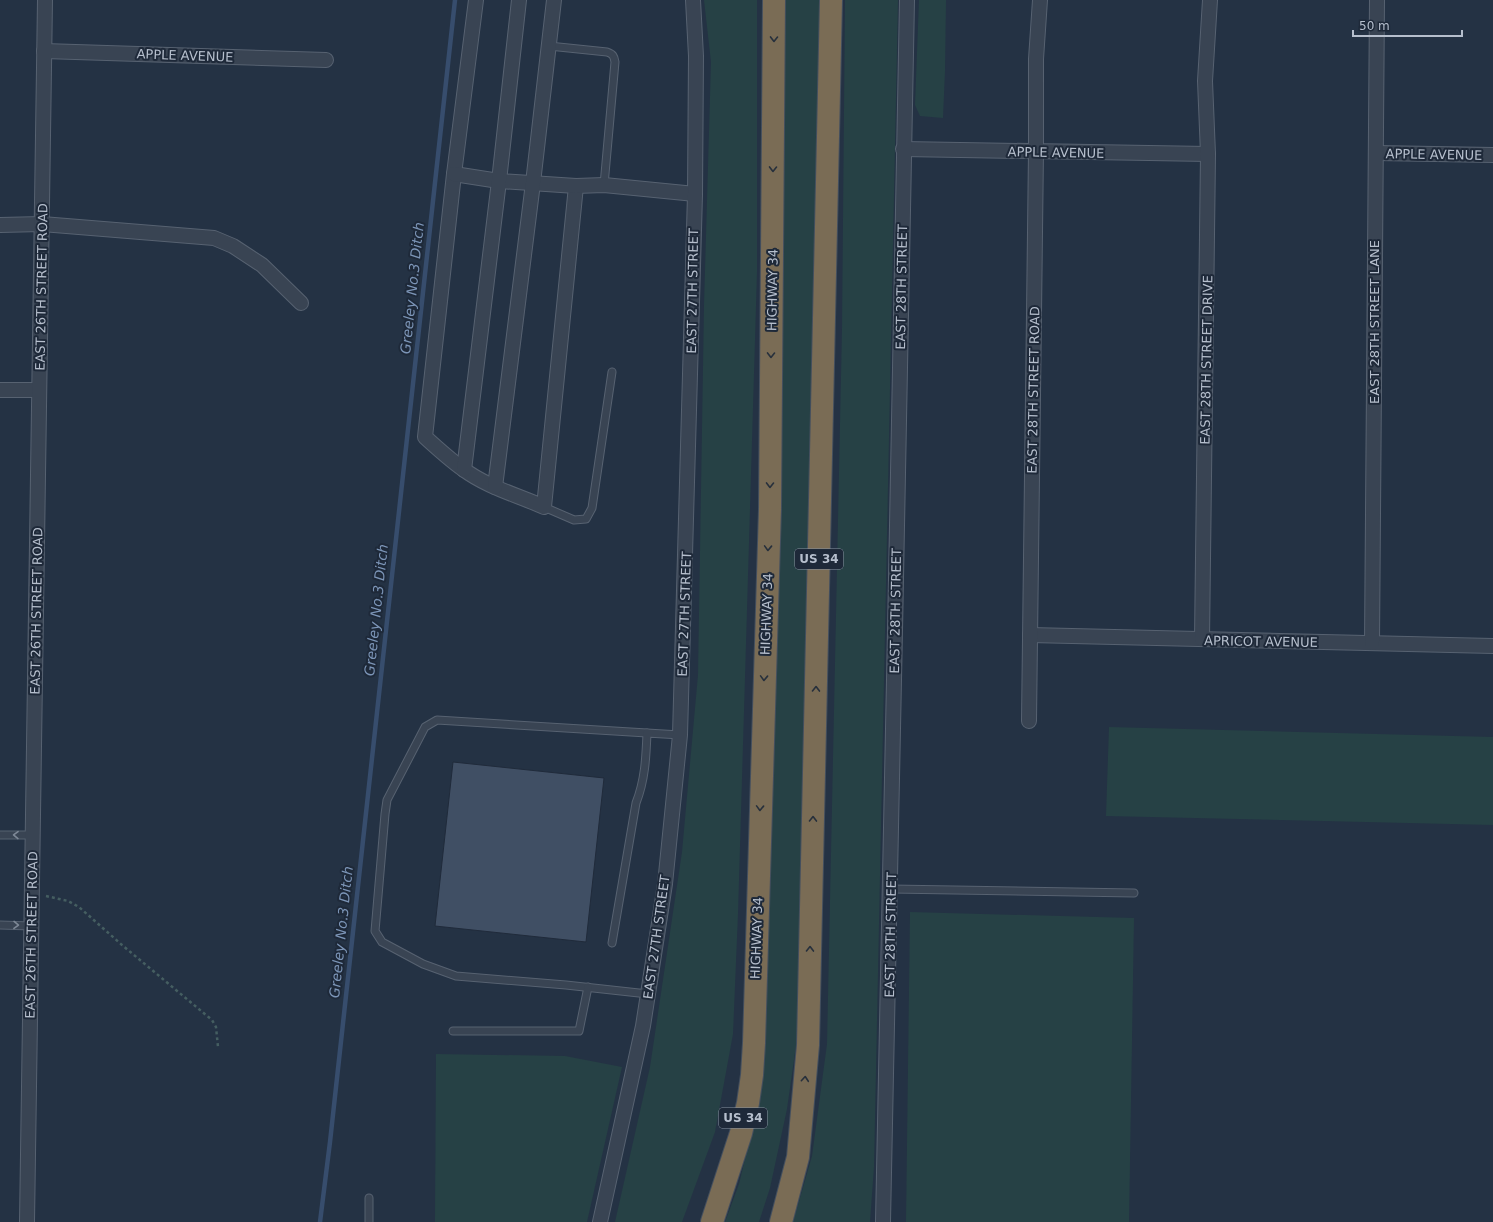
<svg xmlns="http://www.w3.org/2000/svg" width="1493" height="1222" viewBox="0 0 1493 1222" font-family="'DejaVu Sans',sans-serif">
<rect width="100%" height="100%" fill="#243244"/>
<g fill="#264145">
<polygon points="704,0 757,0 757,272 738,914 733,1034 715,1132 682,1222 615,1222 650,1067 682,852 698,675 704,305 711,62"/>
<polygon points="784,0 820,0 799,1025 787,1109 770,1188 759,1222 725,1222 739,1184 754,1121 763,1026 770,893 779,437"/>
<polygon points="845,0 898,0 874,1167 870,1222 793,1222 812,1156 827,1044 842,329"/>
<polygon points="919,0 946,0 945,71 943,118 920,116 915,105"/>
<polygon points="1109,727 1493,737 1493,825 1106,816"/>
<polygon points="910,912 1134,918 1129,1222 906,1222"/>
<polygon points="436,1054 565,1056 622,1067 587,1222 435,1222"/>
</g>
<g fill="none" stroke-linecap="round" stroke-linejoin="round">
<polyline stroke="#374d6d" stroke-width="4.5" points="320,1222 330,1142 455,0"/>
</g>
<polygon fill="#404f64" stroke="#202b3b" points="453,762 604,778 586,942 435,926"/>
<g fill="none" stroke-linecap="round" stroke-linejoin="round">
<defs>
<g id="lane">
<path d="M549 46 607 52C613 54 614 56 615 62L604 185"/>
<polyline points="544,507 574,520 586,519 592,508 612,372"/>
<polyline points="647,733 437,720 425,727 387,800 385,814 375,931 382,942 423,964 456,976 566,985 648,994"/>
<polyline points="0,835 33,835"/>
<polyline points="891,889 1134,893"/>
<polyline points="0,925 31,926"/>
<path d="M612 943 636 803C645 780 646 758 647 733L680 735"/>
<polyline points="453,1031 579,1031 588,987"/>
<polyline points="369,1222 369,1198"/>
</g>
<g id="street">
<path d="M476 0 454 174 425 437C437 448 449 459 463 469 487 487 517 495 544 507L576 186"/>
<polyline points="44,51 326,60"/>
<polyline points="903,149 1208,154"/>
<polyline points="1376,153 1493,155"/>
<polyline points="454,174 499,181 576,186 604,185 695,194"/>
<polyline points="0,225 42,224 214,238 233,246 262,265 301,303"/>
<polyline points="0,390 39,390"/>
<polyline points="464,470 499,181 519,0"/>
<polyline points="495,487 533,183 554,0"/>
<polyline points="1030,635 1493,646"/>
<polyline points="1202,639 1208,154 1205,81 1210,0"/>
<polyline points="1372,643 1377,0"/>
<polyline points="1029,721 1036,151 1036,59 1040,0"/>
<polyline points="27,1222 45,0"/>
<polyline points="600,1222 643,1026 665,884 680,735 695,194 696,56 693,0"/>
<path d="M883 1222C893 815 898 407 907 0"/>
</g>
<g id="highway">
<polyline points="712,1222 741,1133 748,1103 752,1075 754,1043 770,509 774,0"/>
<polyline points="781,1222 798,1157 808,1045 831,0"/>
</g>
</defs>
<use href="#lane" stroke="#576271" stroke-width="9"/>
<use href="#street" stroke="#576271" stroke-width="16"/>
<use href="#highway" stroke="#444f5e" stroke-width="24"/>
<polyline stroke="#455e61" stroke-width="2.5" stroke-dasharray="3 3" stroke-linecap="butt" points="46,896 68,901 79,907 122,945 212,1020 216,1027 218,1047"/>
<use href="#lane" stroke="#394453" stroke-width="7"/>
<use href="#street" stroke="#394453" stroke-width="14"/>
<use href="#highway" stroke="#7a6c55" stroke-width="22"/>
</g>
<defs><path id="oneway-chevron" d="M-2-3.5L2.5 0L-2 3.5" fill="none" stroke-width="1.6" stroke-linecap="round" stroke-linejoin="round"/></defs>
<g stroke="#27303c">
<use href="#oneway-chevron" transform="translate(774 39) rotate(91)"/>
<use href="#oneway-chevron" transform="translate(773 169) rotate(91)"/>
<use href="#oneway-chevron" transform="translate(771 355) rotate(91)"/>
<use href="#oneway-chevron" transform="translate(770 485) rotate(91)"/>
<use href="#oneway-chevron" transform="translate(768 548) rotate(92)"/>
<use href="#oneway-chevron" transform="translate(764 678) rotate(92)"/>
<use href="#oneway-chevron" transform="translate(816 689) rotate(-89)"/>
<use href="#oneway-chevron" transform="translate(760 808) rotate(92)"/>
<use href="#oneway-chevron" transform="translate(813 819) rotate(-89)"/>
<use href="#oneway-chevron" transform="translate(810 949) rotate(-89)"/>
<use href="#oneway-chevron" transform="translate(805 1079) rotate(-85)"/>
</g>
<g stroke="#7e8896">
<use href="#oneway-chevron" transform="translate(16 835) rotate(-179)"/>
<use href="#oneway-chevron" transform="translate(16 925) rotate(1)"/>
</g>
<g text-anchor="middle" stroke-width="4" stroke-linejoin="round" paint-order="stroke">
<g fill="#1e2939" stroke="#8892a1" stroke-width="1">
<rect x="795" y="549" width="48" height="20" rx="3"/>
<rect x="719" y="1108" width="48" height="20" rx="3"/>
</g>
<g font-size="12" font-weight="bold" fill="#b6bfcd">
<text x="819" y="563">US 34</text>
<text x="743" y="1122">US 34</text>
</g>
<g font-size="13" fill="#b6bfcd" stroke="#1e2939">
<text transform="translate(185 55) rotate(2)" y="5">APPLE AVENUE</text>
<text transform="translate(1056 152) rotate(1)" y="5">APPLE AVENUE</text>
<text transform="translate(1434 154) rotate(1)" y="5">APPLE AVENUE</text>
<text transform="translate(41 287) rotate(-89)" y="5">EAST 26TH STREET ROAD</text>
<text transform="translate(901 287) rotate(-89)" y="5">EAST 28TH STREET</text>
<text transform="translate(772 290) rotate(-89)" y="5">HIGHWAY 34</text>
<text transform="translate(692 291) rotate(-89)" y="5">EAST 27TH STREET</text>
<text transform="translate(1374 322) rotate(-90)" y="5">EAST 28TH STREET LANE</text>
<text transform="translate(1206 360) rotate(-89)" y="5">EAST 28TH STREET DRIVE</text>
<text transform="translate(1033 390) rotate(-89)" y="5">EAST 28TH STREET ROAD</text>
<text transform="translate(36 611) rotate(-89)" y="5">EAST 26TH STREET ROAD</text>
<text transform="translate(895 611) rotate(-89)" y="5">EAST 28TH STREET</text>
<text transform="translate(684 614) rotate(-88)" y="5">EAST 27TH STREET</text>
<text transform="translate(766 614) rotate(-88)" y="5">HIGHWAY 34</text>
<text transform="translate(1261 641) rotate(1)" y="5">APRICOT AVENUE</text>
<text transform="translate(31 935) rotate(-89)" y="5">EAST 26TH STREET ROAD</text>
<text transform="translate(890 935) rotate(-89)" y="5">EAST 28TH STREET</text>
<text transform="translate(656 937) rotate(-82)" y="5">EAST 27TH STREET</text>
<text transform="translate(756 938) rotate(-88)" y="5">HIGHWAY 34</text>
</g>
<g font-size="14" font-style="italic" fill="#7c95b7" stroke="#1e2939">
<text transform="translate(412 288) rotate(-84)" y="5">Greeley No.3 Ditch</text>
<text transform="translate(376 610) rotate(-84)" y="5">Greeley No.3 Ditch</text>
<text transform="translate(341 932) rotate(-84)" y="5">Greeley No.3 Ditch</text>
</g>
</g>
<path d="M1353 30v6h109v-6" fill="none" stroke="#b6bfcd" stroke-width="2"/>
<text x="1359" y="30" font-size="12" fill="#b6bfcd" stroke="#1e2939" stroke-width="3" paint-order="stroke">50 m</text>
</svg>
